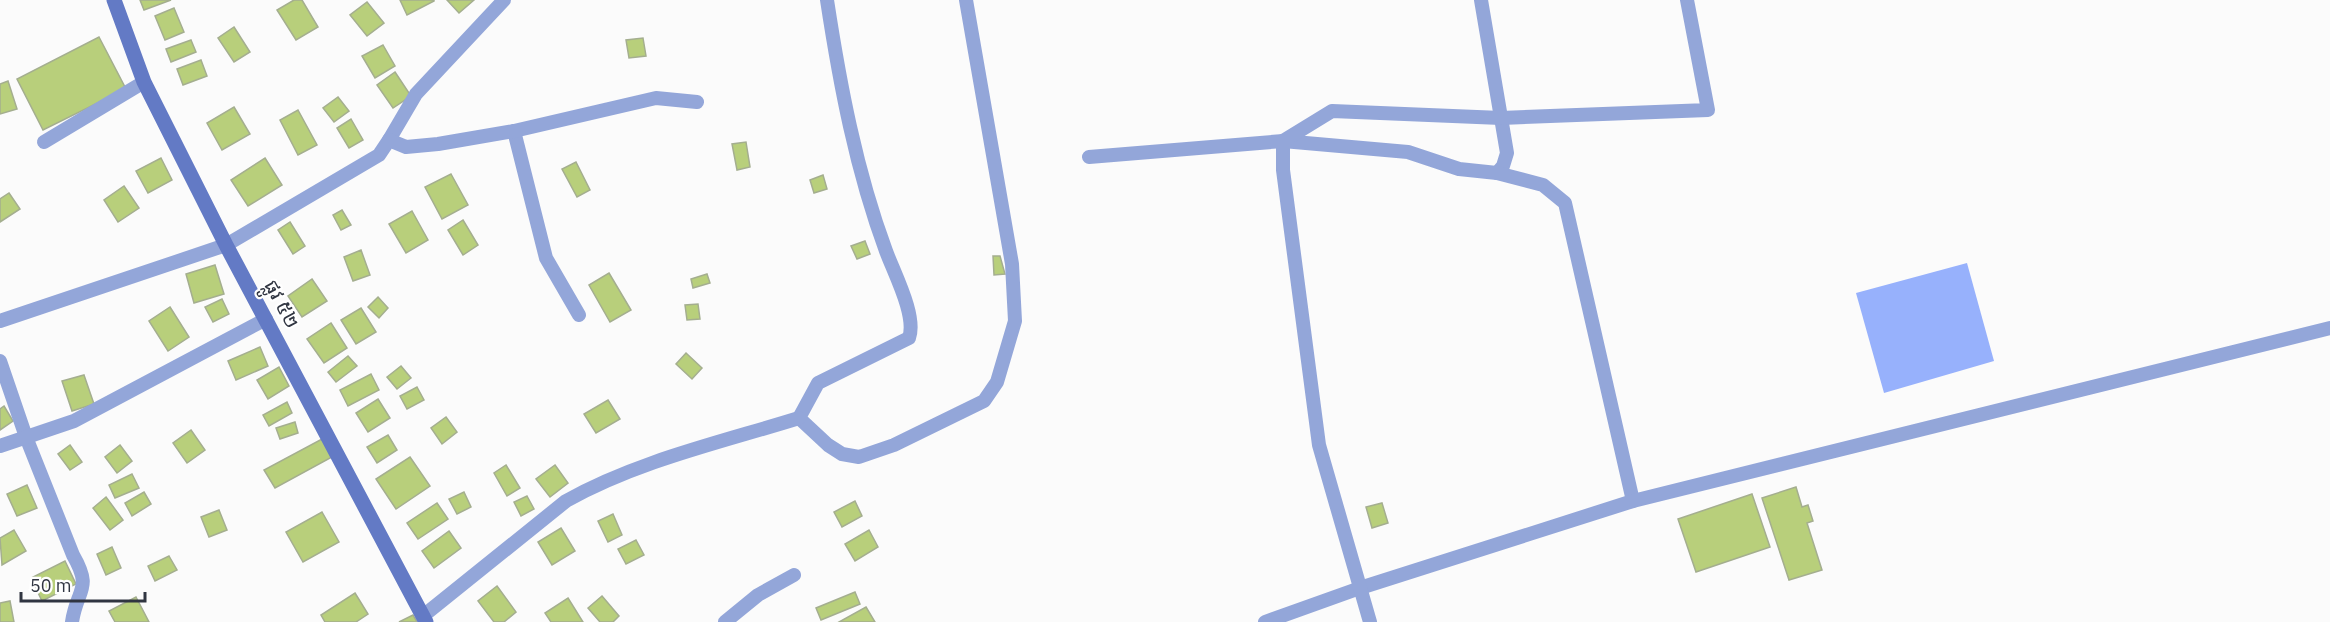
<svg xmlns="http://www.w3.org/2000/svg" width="2330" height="622" viewBox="0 0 2330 622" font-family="'IBM Plex Sans','Noto Sans Khmer',sans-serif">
<rect width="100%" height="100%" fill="#fbfbfb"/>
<polygon fill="#97b1fc" points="1967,263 1994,361 1884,393 1856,293"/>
<g fill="#b8cf7b" stroke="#a4ae8f" stroke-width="1.5">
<polygon points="140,0 171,0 144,10"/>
<polygon points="294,0 302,0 318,27 296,40 277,10"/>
<polygon points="400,0 434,0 434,1 407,15"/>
<polygon points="447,0 474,0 459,13"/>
<polygon points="367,2 384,23 367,36 350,15"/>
<polygon points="174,8 184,32 165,40 155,16"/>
<polygon points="234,27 250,52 234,62 218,38"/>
<polygon points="99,37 126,89 43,130 17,79"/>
<polygon points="643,38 646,56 629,58 626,40"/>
<polygon points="191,40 196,52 171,62 166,49"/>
<polygon points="383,45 395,66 375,78 362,56"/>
<polygon points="201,60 207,76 183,85 177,69"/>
<polygon points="395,72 411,96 393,108 377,85"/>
<polygon points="8,81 17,109 0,114 0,84"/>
<polygon points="338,97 349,111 334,122 323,108"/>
<polygon points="234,107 250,134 222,150 207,123"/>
<polygon points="298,110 317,145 298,155 280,120"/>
<polygon points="351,119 363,140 349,148 337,128"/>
<polygon points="746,142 750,167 737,170 732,144"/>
<polygon points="161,158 172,180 148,193 136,171"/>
<polygon points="265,158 282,185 248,206 231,180"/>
<polygon points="576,162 590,190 577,197 562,169"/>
<polygon points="451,174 468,205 442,219 425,187"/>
<polygon points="823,175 827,189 814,193 810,180"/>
<polygon points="124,186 139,208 118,222 104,200"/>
<polygon points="9,193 20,209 0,222 0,199"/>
<polygon points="342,210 351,225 341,230 333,215"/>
<polygon points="412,211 428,240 406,253 389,224"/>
<polygon points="463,220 478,245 463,255 448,230"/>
<polygon points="290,222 305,246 293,254 278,230"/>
<polygon points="865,241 870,254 857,259 851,246"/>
<polygon points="361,250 370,275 353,281 344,257"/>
<polygon points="993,256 1000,256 1005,274 994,275"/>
<polygon points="215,265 224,294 194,303 186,274"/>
<polygon points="609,273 631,310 610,322 589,285"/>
<polygon points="707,274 710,283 693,288 691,279"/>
<polygon points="312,279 327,301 302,317 288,296"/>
<polygon points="378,297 388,308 379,318 368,307"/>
<polygon points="222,299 229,314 213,322 205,307"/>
<polygon points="698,304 700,319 687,320 685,305"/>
<polygon points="170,307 189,337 168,351 149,321"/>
<polygon points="361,308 376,332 356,344 341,320"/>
<polygon points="331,323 347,348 324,363 307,339"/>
<polygon points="260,347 268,366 236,380 228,361"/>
<polygon points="686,353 702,368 692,379 676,364"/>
<polygon points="348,356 357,366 336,382 328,372"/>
<polygon points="401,366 411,378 397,389 387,377"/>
<polygon points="279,367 289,386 268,399 257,380"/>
<polygon points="371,374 379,390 348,406 340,390"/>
<polygon points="84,375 94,404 72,411 62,381"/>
<polygon points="417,387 424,400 407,409 400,396"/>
<polygon points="378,399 390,418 368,432 356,413"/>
<polygon points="608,400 620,419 596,433 584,414"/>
<polygon points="287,402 292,413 269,426 263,415"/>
<polygon points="4,406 13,421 0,430 0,409"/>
<polygon points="446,417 457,432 442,444 431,428"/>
<polygon points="295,422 298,433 280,439 276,428"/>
<polygon points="191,430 205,450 187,463 173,443"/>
<polygon points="388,435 397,450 377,463 367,447"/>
<polygon points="322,439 332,457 275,488 264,470"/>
<polygon points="70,445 82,462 70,470 58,454"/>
<polygon points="120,445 132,461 117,473 105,457"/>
<polygon points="410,457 430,486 396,509 376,479"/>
<polygon points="506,465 520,488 507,496 494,473"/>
<polygon points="555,465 568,483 550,497 536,479"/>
<polygon points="132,474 139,488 115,498 109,485"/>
<polygon points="27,485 37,508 17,516 7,494"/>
<polygon points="1796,487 1802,507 1808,505 1813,521 1807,523 1822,570 1789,580 1762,498"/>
<polygon points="144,492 151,504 132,516 125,503"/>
<polygon points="464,492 471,507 457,514 449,499"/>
<polygon points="1752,494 1770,547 1696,572 1678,519"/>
<polygon points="527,496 534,509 521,516 514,502"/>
<polygon points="106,497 123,520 110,530 93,508"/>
<polygon points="855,501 862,516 842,527 834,512"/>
<polygon points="437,503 448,519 418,539 407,523"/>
<polygon points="1382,503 1388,523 1372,528 1366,507"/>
<polygon points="219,510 227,530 209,537 201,517"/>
<polygon points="322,512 339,542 303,562 286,532"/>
<polygon points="613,514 622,535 608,542 598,521"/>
<polygon points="561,528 575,551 552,565 538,542"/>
<polygon points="14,530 26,551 2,565 0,538"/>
<polygon points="869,530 878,547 855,561 845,544"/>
<polygon points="449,531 461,548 434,568 422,551"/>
<polygon points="636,540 644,555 626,564 618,549"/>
<polygon points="112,547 121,568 106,575 97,554"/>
<polygon points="169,556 177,570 155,581 148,566"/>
<polygon points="65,561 76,584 42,601 31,578"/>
<polygon points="497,586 516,612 504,622 494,622 478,601"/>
<polygon points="855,592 860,604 821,620 816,608"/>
<polygon points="355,593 368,614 356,622 325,622 321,615"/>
<polygon points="602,596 619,616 613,622 600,622 588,608"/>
<polygon points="136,597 149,622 115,622 109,611"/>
<polygon points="568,598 583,622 551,622 545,613"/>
<polygon points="10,601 14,622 0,622 0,603"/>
<polygon points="866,607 875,622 839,622"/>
<polygon points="413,615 417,622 399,622"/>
</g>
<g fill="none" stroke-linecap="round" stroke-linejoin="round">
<g stroke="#93a6d9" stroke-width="14">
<path d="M827 0C840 85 856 170 886 251 894 273 917 316 909 338L818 383 799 418 828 445 842 454 859 457 894 445 984 401 997 382 1015 321 1012 264 966 0"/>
<polyline points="1481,0 1507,153 1503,166 1497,173"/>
<polyline points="514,131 546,258 579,315"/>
<polyline points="389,140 416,94 504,0"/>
<polyline points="44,142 144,82"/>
<polyline points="1089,157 1283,141 1408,152 1459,169 1497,173 1543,185 1565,203 1633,501"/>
<polyline points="0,321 226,245 379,155 389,140 406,147 438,144 514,131 656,98 697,102"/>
<path d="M0 361 26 437 73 555C93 590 77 588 72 622"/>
<polyline points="0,446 74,421 266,319"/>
<path d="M423 616 566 501C637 461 722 442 799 418"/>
<polyline points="725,622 758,595 794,575"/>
<polyline points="1265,622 1360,588 1633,501 2330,328"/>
<polyline points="1370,622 1319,445 1283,170 1283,141 1332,111 1501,118 1708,110 1687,0"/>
</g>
<polyline stroke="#637ac5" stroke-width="15" points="114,0 144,82 226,245 426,622"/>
</g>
<g text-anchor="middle" stroke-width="4.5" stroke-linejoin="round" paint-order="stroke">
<g font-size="20" fill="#303541" stroke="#fff">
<text transform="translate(282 304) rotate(62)" y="7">ផ្លូវ ៥២</text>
</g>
</g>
<path d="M21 592v9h124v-9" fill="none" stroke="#303541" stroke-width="3"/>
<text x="30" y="592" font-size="18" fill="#303541" stroke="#ffffff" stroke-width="4.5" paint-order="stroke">50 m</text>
</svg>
